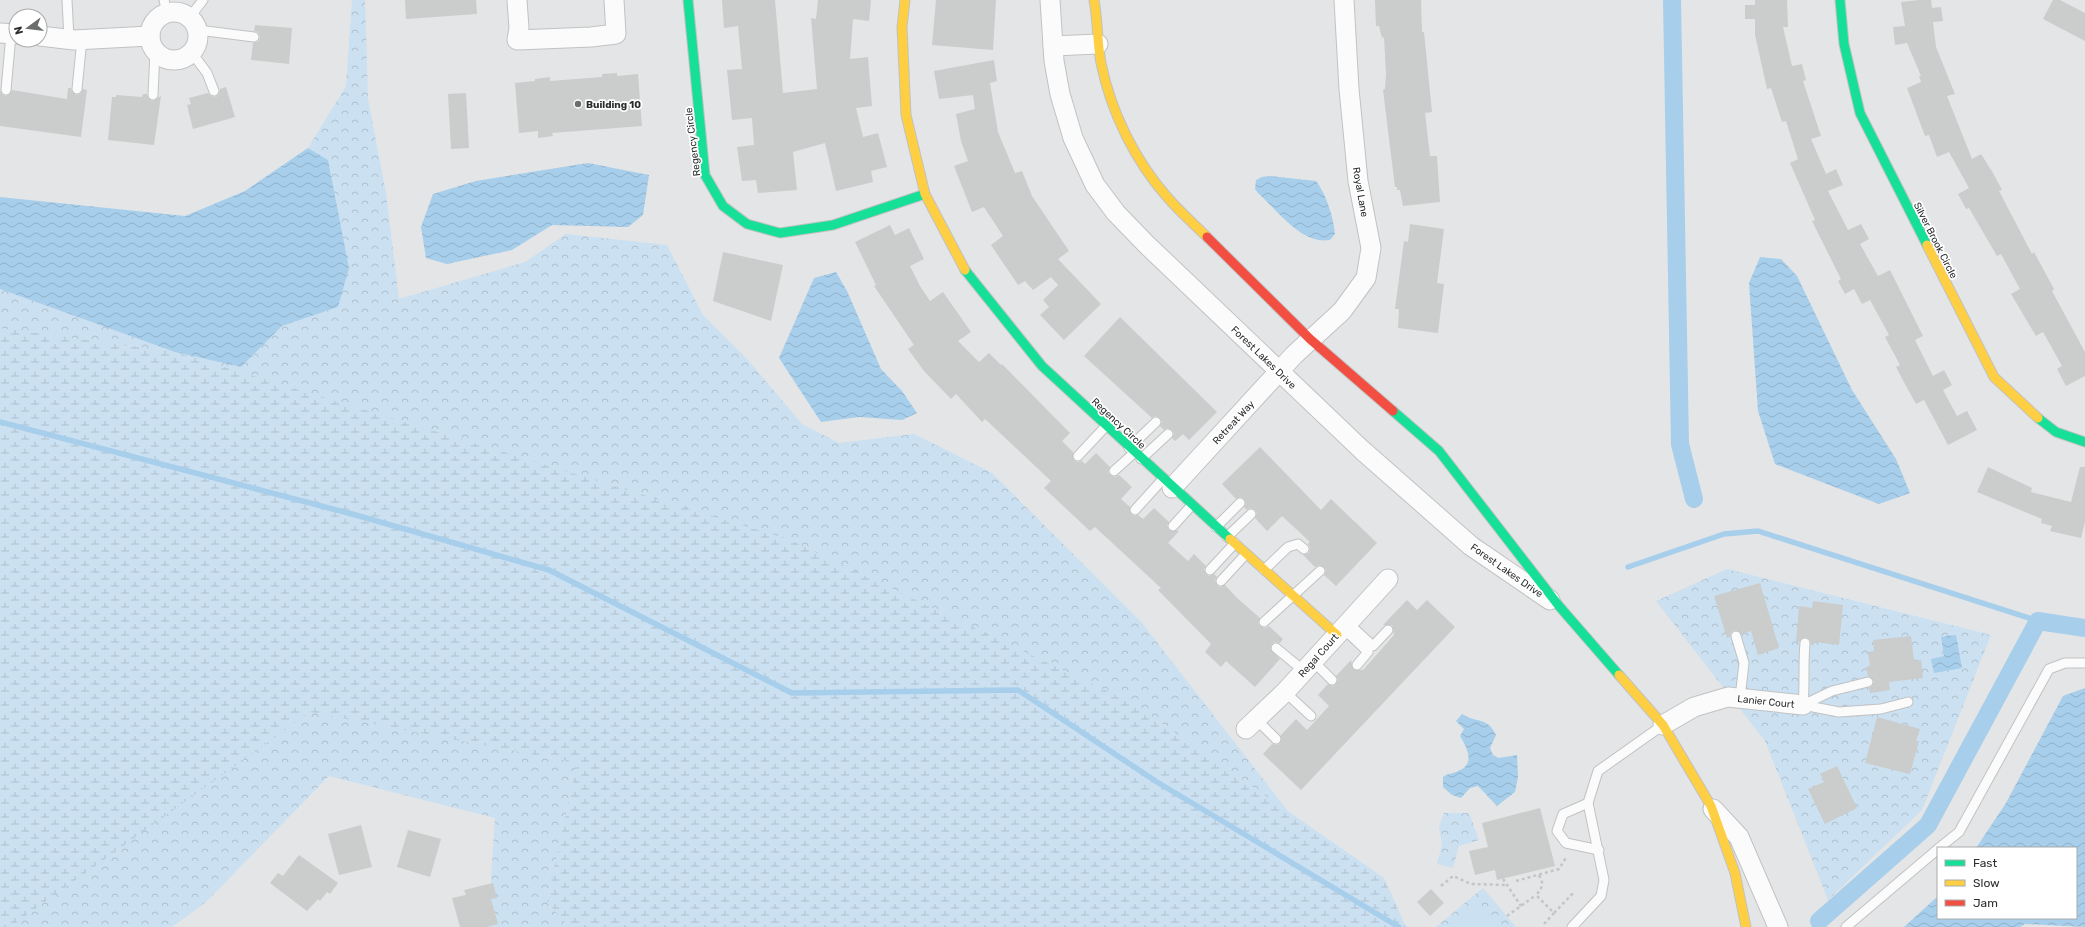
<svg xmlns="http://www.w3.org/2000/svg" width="2085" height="927" viewBox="0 0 2085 927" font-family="Rubik,sans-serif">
<defs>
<pattern id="forest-crowns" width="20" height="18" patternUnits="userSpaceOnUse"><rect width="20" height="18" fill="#cbe0f0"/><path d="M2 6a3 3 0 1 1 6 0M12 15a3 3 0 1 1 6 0" fill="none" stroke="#aec0ce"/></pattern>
<pattern id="wetland-marsh" width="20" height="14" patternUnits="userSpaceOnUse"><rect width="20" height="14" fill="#cbe0f0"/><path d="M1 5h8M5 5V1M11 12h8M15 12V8" fill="none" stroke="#aec0ce"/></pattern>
<pattern id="water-waves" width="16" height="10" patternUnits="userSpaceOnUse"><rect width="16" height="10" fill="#a7ceeb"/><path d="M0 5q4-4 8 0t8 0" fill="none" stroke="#90b1ca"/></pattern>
</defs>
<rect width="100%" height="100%" fill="#e4e5e6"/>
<g fill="url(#forest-crowns)">
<polygon points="352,0 365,0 368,99 386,193 399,299 525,262 566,234 667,245 703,315 747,359 802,424 839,443 914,434 992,473 1142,623 1378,927 488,927 495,818 329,776 206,902 172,927 0,927 0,289 175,352 241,367 282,326 338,307 349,268 328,161 308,148 346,86"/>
<polygon points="1727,569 1991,635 1922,810 1828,900 1765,741 1656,601"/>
<polygon points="1444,813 1469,813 1479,840 1459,846 1453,868 1437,864 1442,845 1439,827"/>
<polygon points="1483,888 1516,927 1436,927"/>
</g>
<polygon fill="url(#wetland-marsh)" points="0,328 175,352 788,539 1134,704 1384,878 1406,927 569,927 547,902 577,763 310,712 10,927 0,927"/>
<polygon fill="#cbe0f0" points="1476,902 1495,925 1492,927 1445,927"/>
<g fill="url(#water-waves)">
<polygon points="308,148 328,160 349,268 338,307 282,326 241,367 175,352 0,289 0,197 185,216 245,191"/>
<polygon points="588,163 649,175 643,215 628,227 552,225 512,250 447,264 426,258 421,227 433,194 476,181"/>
<path d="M1269 176 1316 181C1327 196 1333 216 1335 234L1330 240C1302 245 1278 211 1258 193L1255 189 1256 180 1262 177Z"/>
<polygon points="1760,257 1781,259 1797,276 1852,390 1896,459 1910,493 1879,504 1775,464 1758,411 1749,283"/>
<polygon points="836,272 847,291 881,369 902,391 917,413 902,420 859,417 821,422 779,358 814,278"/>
<polygon points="1956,635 1962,668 1934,673 1931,659 1944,656 1941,637"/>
<polygon points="2085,688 2085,927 2025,924 2020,927 1904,927 1938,896 1938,918 2076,918 2076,848 1976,848 2006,803 2063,696"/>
<path d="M1462 714C1477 724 1487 716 1496 735L1490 748 1493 755 1499 758 1517 755 1518 777 1515 792 1497 806 1478 786 1470 788 1461 798 1452 795 1443 787V777C1448 773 1452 774 1458 771 1476 764 1467 748 1460 736L1464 729 1456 721Z"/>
</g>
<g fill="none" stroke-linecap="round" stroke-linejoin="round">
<g stroke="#a7ceeb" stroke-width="5.5">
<polyline points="0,422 352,514 549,570 792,693 1018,690 1157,782 1399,927"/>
<polyline points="1628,567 1724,534 1758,531 2038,621"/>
</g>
<g stroke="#a7ceeb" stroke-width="18">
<polyline points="1672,0 1680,444 1694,499"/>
<polyline points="1819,921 1928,825 2038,621 2085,628"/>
</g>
</g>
<g fill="#cbcccc">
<polygon points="405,0 476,0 477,14 406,19"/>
<polygon points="722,0 775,0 783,93 817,89 811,18 816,19 818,0 871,0 869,21 853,19 850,59 868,57 872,106 856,108 863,137 878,133 887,167 871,171 873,182 836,191 825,143 793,152 797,190 758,193 756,180 742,181 737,147 754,145 752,118 732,120 727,70 742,69 738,26 724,28"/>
<polygon points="936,0 996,0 993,50 932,45"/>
<polygon points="1375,0 1421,0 1422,32 1424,32 1432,112 1425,113 1430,156 1437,156 1440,202 1403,206 1400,190 1397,190 1397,187 1395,187 1383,90 1385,89 1386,74 1384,37 1382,38 1379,26 1376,26"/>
<polygon points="1755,0 1787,0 1788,27 1783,27 1792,66 1802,64 1806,80 1803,81 1821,136 1811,139 1826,174 1836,169 1843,185 1828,191 1848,230 1861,224 1869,239 1860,244 1878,276 1890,270 1923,336 1915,340 1933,376 1944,370 1952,385 1943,390 1957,416 1967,411 1977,430 1948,445 1924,400 1916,404 1906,386 1896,367 1900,365 1885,337 1889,335 1870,300 1862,304 1854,289 1845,294 1838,281 1841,279 1812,221 1815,220 1790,163 1798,159 1786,121 1782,122 1771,88 1767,89 1755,35 1755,19 1745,19 1745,5 1755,5"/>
<polygon points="1919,0 1931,0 1932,8 1941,7 1943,21 1933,22 1936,47 1955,94 1947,96 1972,159 1981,154 1993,173 2002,190 1999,191 2032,254 2034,252 2054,289 2052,291 2085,352 2085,376 2066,386 2057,369 2062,366 2043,332 2036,336 2011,294 2020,289 2001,254 1997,256 1969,208 1966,209 1958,194 1969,188 1949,152 1937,157 1929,135 1925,136 1907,88 1921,82 1919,76 1921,76 1907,43 1895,45 1893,27 1905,26 1901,2"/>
<polygon points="2053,0 2060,0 2085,13 2085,41 2043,19"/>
<polygon points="255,25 292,28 289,64 251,60 253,43 259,41 260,37 258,32 254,31"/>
<polygon points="994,60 997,81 990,83 998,132 1015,173 1022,171 1032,196 1069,251 1058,259 1101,304 1064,340 1040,315 1049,307 1043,300 1058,285 1051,277 1033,290 1025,281 1018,285 991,245 1003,236 984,207 972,212 954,166 968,161 961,141 956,114 975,109 973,95 939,99 934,71"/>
<polygon points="617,73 617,76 638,74 642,126 552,133 553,136 538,138 538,131 519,133 515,83 535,81 535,79 550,77 550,81 602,77 602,74"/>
<polygon points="226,87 235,117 193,129 187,105 191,104 189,98 208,93 211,96 216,97 219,94 220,89"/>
<polygon points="68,88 71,88 72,92 76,95 80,94 83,89 87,90 81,137 0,126 0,89 1,93 5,96 9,95 12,90 67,99"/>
<polygon points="466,93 469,148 451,149 448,94"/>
<polygon points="143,94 147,94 148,98 152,101 161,96 154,145 108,140 112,97 116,97 116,95 142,97"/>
<polygon points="1410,224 1444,229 1437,283 1444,284 1438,333 1398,328 1399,309 1395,309 1404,241 1408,242"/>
<polygon points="890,225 895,235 909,228 924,259 910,266 920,286 930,301 943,292 971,332 958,341 979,362 989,353 1001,365 1002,364 1070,433 1062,441 1073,452 1074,460 1077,462 1082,461 1085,464 1096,453 1110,467 1108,472 1110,475 1115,477 1119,475 1132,487 1121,499 1130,507 1131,514 1134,516 1138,515 1143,519 1154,508 1169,522 1167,525 1169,530 1179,531 1168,543 1188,561 1194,554 1206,566 1204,569 1206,574 1209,576 1214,574 1217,577 1215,580 1217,585 1220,587 1225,585 1237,598 1260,618 1258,623 1260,626 1265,628 1269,626 1283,639 1280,643 1274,642 1271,645 1271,650 1280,659 1255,687 1226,661 1221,667 1205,652 1211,644 1158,590 1161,588 1095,527 1090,531 1044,488 1051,481 985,419 982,422 956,394 951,399 924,371 908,349 914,345 874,286 876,285 855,242"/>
<polygon points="723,252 783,265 771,321 713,301"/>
<polygon points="1120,317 1217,412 1189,440 1183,434 1175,441 1172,438 1174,433 1172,430 1167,428 1164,430 1160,426 1162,421 1160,418 1155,416 1152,418 1084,356"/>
<polygon points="1260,447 1321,510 1331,499 1377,543 1336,586 1324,575 1326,570 1324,567 1319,565 1315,567 1303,555 1309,553 1310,547 1308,544 1310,542 1282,516 1267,531 1255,518 1257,513 1255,510 1250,508 1247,510 1244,507 1246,504 1244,499 1241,497 1236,499 1222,484"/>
<polygon points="1988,467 2032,488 2031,492 2071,502 2080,467 2085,467 2085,522 2081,538 2050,531 2052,526 2041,523 2042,519 1977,492"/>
<polygon points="1760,583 1779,648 1758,655 1751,631 1742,634 1735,630 1731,632 1730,637 1727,638 1714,596"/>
<polygon points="1407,600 1417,610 1427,600 1455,627 1301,790 1263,754 1272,744 1277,745 1280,743 1281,735 1296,719 1307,730 1329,706 1318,695 1328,684 1333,686 1336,684 1338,679 1336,676 1351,660 1353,669 1363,670 1394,635 1392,625 1383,625"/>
<polygon points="1813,601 1843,605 1839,645 1814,642 1814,645 1811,644 1810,640 1806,637 1802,638 1799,642 1796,642 1799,606 1812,608"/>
<polygon points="1911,636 1914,661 1921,660 1923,678 1889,682 1890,690 1870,693 1869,688 1872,686 1874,681 1872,678 1868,676 1866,667 1870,666 1868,652 1874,651 1873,640"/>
<polygon points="1877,717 1920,729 1916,741 1919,741 1910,774 1865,763"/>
<polygon points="1837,766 1857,808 1825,824 1808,789 1824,782 1820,774"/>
<polygon points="1540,808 1555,866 1497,880 1495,870 1475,875 1469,851 1488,847 1482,823"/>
<polygon points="361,825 372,867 339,875 328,834"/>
<polygon points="408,830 441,839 430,877 397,867"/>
<polygon points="299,855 338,883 330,894 327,892 320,901 318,899 307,911 270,883 278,873 283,876"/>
<polygon points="493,883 497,898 491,899 498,924 487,927 460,927 452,898 466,895 464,890"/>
<polygon points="1431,889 1444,903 1430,916 1417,902"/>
</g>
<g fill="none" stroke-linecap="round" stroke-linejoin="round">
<defs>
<g id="lane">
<polyline points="67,0 69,39"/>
<polyline points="164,0 167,12"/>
<polyline points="190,17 203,0"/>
<polyline points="198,30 254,37"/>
<polyline points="192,53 207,73 214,91"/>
<polyline points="77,89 82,39"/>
<polyline points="6,90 11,34"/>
<polyline points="153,95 155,51"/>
<polyline points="1129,448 1156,422"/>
<polyline points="1078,456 1106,426"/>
<polyline points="1141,459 1168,434"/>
<polyline points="1114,471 1135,452"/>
<polyline points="1135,510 1163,479"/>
<polyline points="1173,526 1192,505"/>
<polyline points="1216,527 1240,503"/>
<polyline points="1227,537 1251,514"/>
<polyline points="1210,570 1235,543"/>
<polyline points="1264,570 1288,547 1298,544 1304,549"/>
<polyline points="1221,581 1246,554"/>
<polyline points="1264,622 1320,571"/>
<polyline points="1348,623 1373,646 1388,630"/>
<polyline points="1343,628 1368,652 1357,665"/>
<polyline points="1736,636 1744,663 1740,698"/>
<polyline points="1276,648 1304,671"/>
<polyline points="1313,661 1332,680"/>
<polyline points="1285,692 1311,716"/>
<polyline points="1803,705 1839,712 1881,709 1908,702"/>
<polyline points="1803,705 1832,691 1868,682"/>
<path d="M1803 705C1805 684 1803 665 1805 643"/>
<polyline points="1256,719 1276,739"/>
<polyline points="1588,803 1563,814 1557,831 1566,843 1599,850"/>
<polyline points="1939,848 1959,832 2049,669 2065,663 2085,663"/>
<polyline points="1572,927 1601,896 1604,880 1588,803 1598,771 1663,725"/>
<polyline points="1846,927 1938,849"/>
</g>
<g id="street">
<polyline points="517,0 519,28 517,40 591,37 616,34 614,0"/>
<polyline points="1050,0 1054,61 1060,94 1073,138 1095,185 1116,213 1146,244 1362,450 1471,546 1550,600"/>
<circle cx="174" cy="36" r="24"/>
<polyline points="0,33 16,34"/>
<polyline points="40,36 74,40 150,36"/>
<polyline points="1053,46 1098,44"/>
<polyline points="1172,488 1294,355 1342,311 1366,278 1371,248 1358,181 1349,89 1344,0"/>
<polyline points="1663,725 1694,707 1728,697 1803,705"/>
<polyline points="1246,729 1285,692 1388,579"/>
<polyline points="1713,809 1739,837 1778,927"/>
</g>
<g id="fast">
<polyline points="688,0 705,175 723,206 747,224 780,233 833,225 925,194"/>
<polyline points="1840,0 1844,44 1860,113 1927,245"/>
<polyline points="965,270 1042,366 1230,539"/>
<polyline points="1393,411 1439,451 1559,606 1619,675"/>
<polyline points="2038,418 2056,432 2085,442"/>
</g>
<g id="slow">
<polyline points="905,0 902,27 906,115 925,194 965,270"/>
<path d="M1094 0C1098 21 1097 42 1101 63 1111 112 1135 161 1168 198 1180 212 1194 224 1207 237"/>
<polyline points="1927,245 1994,377 2038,418"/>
<polyline points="1230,539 1337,635"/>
<polyline points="1619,675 1663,725 1711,806 1735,873 1746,927"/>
</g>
<polyline id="jam" points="1207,237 1310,339 1393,411"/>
</defs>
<use href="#lane" stroke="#c1c2c3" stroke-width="11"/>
<use href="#street" stroke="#c1c2c3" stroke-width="21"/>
<use href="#fast" stroke="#c1c2c3" stroke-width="11"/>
<use href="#slow" stroke="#c1c2c3" stroke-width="11"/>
<use href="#jam" stroke="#c1c2c3" stroke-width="11"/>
<g stroke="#c4c5c5" stroke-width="2.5" stroke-dasharray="3 3" stroke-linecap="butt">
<path d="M1539 875C1544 884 1543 887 1536 895L1554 913 1574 892"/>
<polyline points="1503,879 1521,906"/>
<polyline points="1516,881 1559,869 1567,856"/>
<polyline points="1441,886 1453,876 1471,884 1506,885"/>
<polyline points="1507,916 1536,895"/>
<polyline points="1544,924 1554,913"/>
</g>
<use href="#lane" stroke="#fbfbfb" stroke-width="9"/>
<use href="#street" stroke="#fbfbfb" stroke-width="19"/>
<use href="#fast" stroke="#16e098" stroke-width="9"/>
<use href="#slow" stroke="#ffcf43" stroke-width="9"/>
<use href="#jam" stroke="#f24e42" stroke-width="9"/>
</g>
<circle fill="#6c6d6e" stroke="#fff" stroke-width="1.5" cx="578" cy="104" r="4"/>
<g text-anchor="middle" stroke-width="3.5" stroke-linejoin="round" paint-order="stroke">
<g font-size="10" font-weight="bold" fill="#2b2c2d" stroke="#fff" text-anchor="start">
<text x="586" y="108">Building 10</text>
</g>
<g font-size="10" fill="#2b2c2d" stroke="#fff">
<text transform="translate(692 142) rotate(-97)" y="4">Regency Circle</text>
<text transform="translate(1361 192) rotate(80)" y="4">Royal Lane</text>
<text transform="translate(1936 240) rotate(63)" y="4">Silver Brook Circle</text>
<text transform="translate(1264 357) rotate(44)" y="4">Forest Lakes Drive</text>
<text transform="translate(1233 422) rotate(-47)" y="4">Retreat Way</text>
<text transform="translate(1119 423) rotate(43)" y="4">Regency Circle</text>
<text transform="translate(1507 570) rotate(35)" y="4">Forest Lakes Drive</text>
<text transform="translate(1318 655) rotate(-48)" y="4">Regal Court</text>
<text transform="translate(1766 701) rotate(6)" y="4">Lanier Court</text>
</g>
</g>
<rect x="1937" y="847" width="140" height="72" fill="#ffffff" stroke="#aaabab"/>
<rect x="1945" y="860" width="20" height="6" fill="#16e098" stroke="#aaabab"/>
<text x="1973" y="867" font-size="12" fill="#2b2c2d">Fast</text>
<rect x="1945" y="880" width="20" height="6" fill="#ffcf43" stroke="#aaabab"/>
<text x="1973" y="887" font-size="12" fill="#2b2c2d">Slow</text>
<rect x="1945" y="900" width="20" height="6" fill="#f24e42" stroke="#aaabab"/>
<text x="1973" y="907" font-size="12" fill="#2b2c2d">Jam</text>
<g transform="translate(28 28) rotate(255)"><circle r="19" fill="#ffffff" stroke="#aaabab"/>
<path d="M0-3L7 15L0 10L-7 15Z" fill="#6c6d6e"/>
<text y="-6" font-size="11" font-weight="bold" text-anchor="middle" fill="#2b2c2d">N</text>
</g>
</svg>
